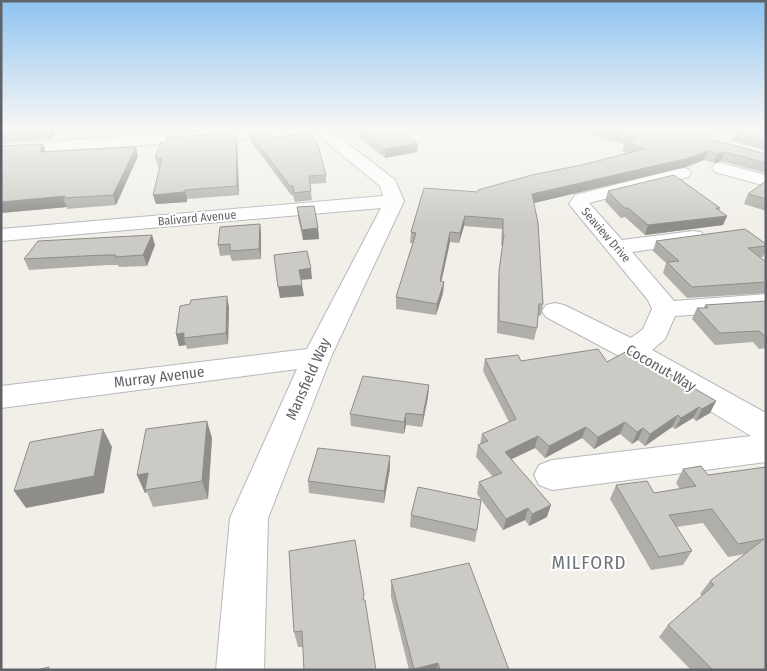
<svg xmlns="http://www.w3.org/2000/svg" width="767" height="671" viewBox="0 0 767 671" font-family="'Fira Sans Condensed',sans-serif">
<rect width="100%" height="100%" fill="#f1efe8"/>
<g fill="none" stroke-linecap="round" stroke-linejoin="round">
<defs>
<g id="minor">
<polygon points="250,129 329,129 395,180 404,201 331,357 268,518 264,670 216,670 230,518 297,369 1,408 1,386 307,349 381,208 1,241 1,229 383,196 380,186 317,134 1,154 1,144"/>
<polygon points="721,163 766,175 766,186 715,172 712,168 715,164"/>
<polygon points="682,168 688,169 691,173 688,177 589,203 622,240 693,231 701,232 704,237 701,242 632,252 674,301 766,294 766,310 675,316 665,339 652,350 766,413 766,462 552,490 539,485 534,475 539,465 552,460 751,436 623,358 546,317 542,311 546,305 555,303 564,305 631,338 643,329 652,309 648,300 569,204 575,195"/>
</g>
</defs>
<use href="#minor" stroke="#b5b8bc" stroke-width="2"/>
<use href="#minor" fill="#fff" fill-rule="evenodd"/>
</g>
<g fill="#afaea9">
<polygon points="1,129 56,129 52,139 1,142"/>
<polygon points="172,129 222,129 173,132"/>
<polygon points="349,129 395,129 417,152 385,158"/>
<polygon points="571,129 695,129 710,136 713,140 766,154 766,173 721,161 714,163 704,160 686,167 534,203 543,304 541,316 538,315 537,328 534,340 497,333 498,282 503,246 501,245 502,229 464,226 459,243 450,242 441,282 444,282 443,293 436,315 396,309 396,297 413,243 410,243 411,232 478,192 628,153 622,151 624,144"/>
<polygon points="766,129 766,150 731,141 734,132"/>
<polygon points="249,132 271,138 326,175 326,183 310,184 312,200 295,202 293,195 291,195 250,140"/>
<polygon points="237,141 239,195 187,199 187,202 156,204 153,195 160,167 158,167 155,158"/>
<polygon points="1,146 46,151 138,156 116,205 67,209 67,207 1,213"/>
<polygon points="766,181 766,211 744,204 748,194"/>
<polygon points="608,191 720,208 719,210 727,216 723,225 645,235 625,217 621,218 605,201"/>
<polygon points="297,207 318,228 319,239 303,240 298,217"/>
<polygon points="260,224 261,234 261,259 232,261 230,255 220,256 218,245"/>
<polygon points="656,241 766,244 766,251 763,257 759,257 766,262 766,293 687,298 663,273 666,263 653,251"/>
<polygon points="155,245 147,266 119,267 118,265 108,265 29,270 24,259"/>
<polygon points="766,301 766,348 759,349 753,342 715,345 692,319 697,308 704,308 705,305"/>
<polygon points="229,307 228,344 187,349 186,345 179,346 176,334"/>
<polygon points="485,359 521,361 607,362 716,401 710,413 696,421 693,418 675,429 672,427 645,446 638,440 632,444 620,434 594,449 582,438 545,458 535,448 512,459 547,517 529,526 525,520 503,530 477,494 479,482 493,477 476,457 478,445 480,444 482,434 509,422 483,371"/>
<polygon points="429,385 428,397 422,427 406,425 404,434 351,426 350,414"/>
<polygon points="212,438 208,499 153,507 147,492 145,493 137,475"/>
<polygon points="766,467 766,670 691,670 659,637 668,625 702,596 700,594 710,581 745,554 728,557 703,523 676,527 692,551 683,565 651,570 610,499 616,485 654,493 680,489 676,483 683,469 708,475"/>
<polygon points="390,468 384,503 309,493 308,481"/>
<polygon points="411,515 477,530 475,542 410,527"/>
<polygon points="355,540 303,647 298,647 294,632"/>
<polygon points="391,580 509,670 409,670 391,597"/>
</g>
<g fill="#8f8d8a">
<polygon points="49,129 56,129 52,139 49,130"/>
<polygon points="236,133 237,141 239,195 237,186"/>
<polygon points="43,144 46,153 40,152"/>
<polygon points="418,144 417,152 385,158 385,149"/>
<polygon points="136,147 138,156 116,205 113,195"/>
<polygon points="708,151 704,160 686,167 530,204 532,194"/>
<polygon points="725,152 721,161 714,163 717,154"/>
<polygon points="185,190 187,199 187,202 156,204 153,195"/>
<polygon points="65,196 63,198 67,207 1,213 1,202"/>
<polygon points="465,216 464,226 459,243 460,233"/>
<polygon points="727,216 723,225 645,235 648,225"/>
<polygon points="260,224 261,234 261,259 259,249"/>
<polygon points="318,228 319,239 303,240 302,230"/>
<polygon points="450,232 450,242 439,293 440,281"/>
<polygon points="152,235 155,245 147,266 143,255"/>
<polygon points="311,268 312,279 300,280 299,270"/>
<polygon points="444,282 443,293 436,315 437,304"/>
<polygon points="302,285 304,296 280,298 278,287"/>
<polygon points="227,296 229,307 228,344 226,333"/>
<polygon points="184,333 184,338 186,345 179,346 176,334"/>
<polygon points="429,385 428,397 422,427 423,415"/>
<polygon points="716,401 710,413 696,421 702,409"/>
<polygon points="699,407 693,418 675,429 681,418"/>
<polygon points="406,413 406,425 404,434 404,422"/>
<polygon points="678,415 672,427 645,446 650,434"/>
<polygon points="207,421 212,438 208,499 202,481"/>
<polygon points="625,422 620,434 594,449 598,437"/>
<polygon points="586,427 582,438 545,458 549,446"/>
<polygon points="643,428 638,440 632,444 637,432"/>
<polygon points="103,429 112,447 104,493 26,508 14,491"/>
<polygon points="538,436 535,448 503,463 505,452"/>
<polygon points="390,456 390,468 384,503 384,491"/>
<polygon points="148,473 145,490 147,492 145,493 137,475"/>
<polygon points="551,505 547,517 529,526 532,514"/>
<polygon points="528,508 525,520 503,530 506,519"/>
<polygon points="438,663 437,670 414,670"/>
</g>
<g fill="#cccac5" stroke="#8f8d8a">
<polygon points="1,129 49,129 49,130 1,133"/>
<polygon points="359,129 395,129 418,144 385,149"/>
<polygon points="602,129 695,129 711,133 710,136 713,140 766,154 766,163 725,152 717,154 708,151 689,158 532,194 538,223 543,304 539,304 537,328 499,321 499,271 504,235 503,235 503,219 465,216 460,233 450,232 440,281 444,282 437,304 396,297 416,233 411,232 424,188 478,192 478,190 532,175 586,164 644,149 625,142 637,139"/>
<polygon points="740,129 766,129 766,141 734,132"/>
<polygon points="270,131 270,138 309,133 317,142 326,175 309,176 311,191 294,193 293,186 290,186 249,132"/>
<polygon points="236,133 237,186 185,190 184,192 153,195 162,158 155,158 161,142 166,142 167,137"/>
<polygon points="43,144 40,152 136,147 113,195 63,198 65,196 1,202 1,146"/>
<polygon points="674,175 720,208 716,208 727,216 648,225 628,208 624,208 608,191"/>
<polygon points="766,181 766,199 748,194"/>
<polygon points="314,206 318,228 302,230 297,207"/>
<polygon points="260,224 259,249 230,251 230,244 218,245 220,227"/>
<polygon points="745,229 766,244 766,246 748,248 766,262 766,282 692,287 667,262 679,261 656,241"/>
<polygon points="152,235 143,255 115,257 116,255 104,255 24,259 38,241"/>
<polygon points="307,251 311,268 299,270 302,285 278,287 274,255"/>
<polygon points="227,296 226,333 184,338 184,333 176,334 180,306 190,304 191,300"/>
<polygon points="766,301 766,337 759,331 720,333 697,308 708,308 705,305"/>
<polygon points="598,349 607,362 629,350 716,401 702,409 699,407 681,418 678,415 650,434 643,428 637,432 625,422 598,437 586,427 549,446 538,436 505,452 551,505 532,514 528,508 506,519 479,482 502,473 478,445 488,441 482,434 516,419 485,359 518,355 521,361"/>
<polygon points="363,376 429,385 423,415 406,413 404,422 350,414"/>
<polygon points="207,421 202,481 145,490 148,473 137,475 146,429"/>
<polygon points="103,429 94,476 14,491 30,442"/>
<polygon points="318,448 390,456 384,491 308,481"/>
<polygon points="701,466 708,475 766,467 766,670 713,670 668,625 714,585 710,581 764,539 738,544 712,509 669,515 692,551 659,557 616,485 647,481 654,493 696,486 683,469"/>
<polygon points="418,487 481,500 477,530 411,515"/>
<polygon points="355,540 364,594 363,600 365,600 376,670 304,670 302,631 294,632 289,551"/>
<polygon points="469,563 509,670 440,670 438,663 414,669 391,580"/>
<polygon points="49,667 48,670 37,670"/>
</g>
<linearGradient id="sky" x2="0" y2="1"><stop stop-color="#8fc3f1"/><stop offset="0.58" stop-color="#f9f8f5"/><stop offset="1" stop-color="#f9f8f5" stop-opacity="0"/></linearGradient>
<rect width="767" height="223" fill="url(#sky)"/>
<g text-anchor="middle" stroke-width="4" stroke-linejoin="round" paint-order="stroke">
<g font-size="12" fill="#5f6368" stroke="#fff">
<text transform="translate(197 218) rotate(-5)" y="4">Balivard Avenue</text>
<text transform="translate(606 235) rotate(49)" y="4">Seaview Drive</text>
</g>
<g font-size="15" fill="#5f6368" stroke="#fff">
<text transform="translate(661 368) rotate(30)" y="5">Coconut Way</text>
<text transform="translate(159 377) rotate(-7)" y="5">Murray Avenue</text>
<text transform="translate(308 379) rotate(-66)" y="5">Mansfield Way</text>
</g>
<g font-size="19" letter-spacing="1" fill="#70757a" stroke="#fff">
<text x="589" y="569">MILFORD</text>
</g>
</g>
<rect width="767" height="671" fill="none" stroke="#5f6368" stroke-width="5"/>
</svg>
